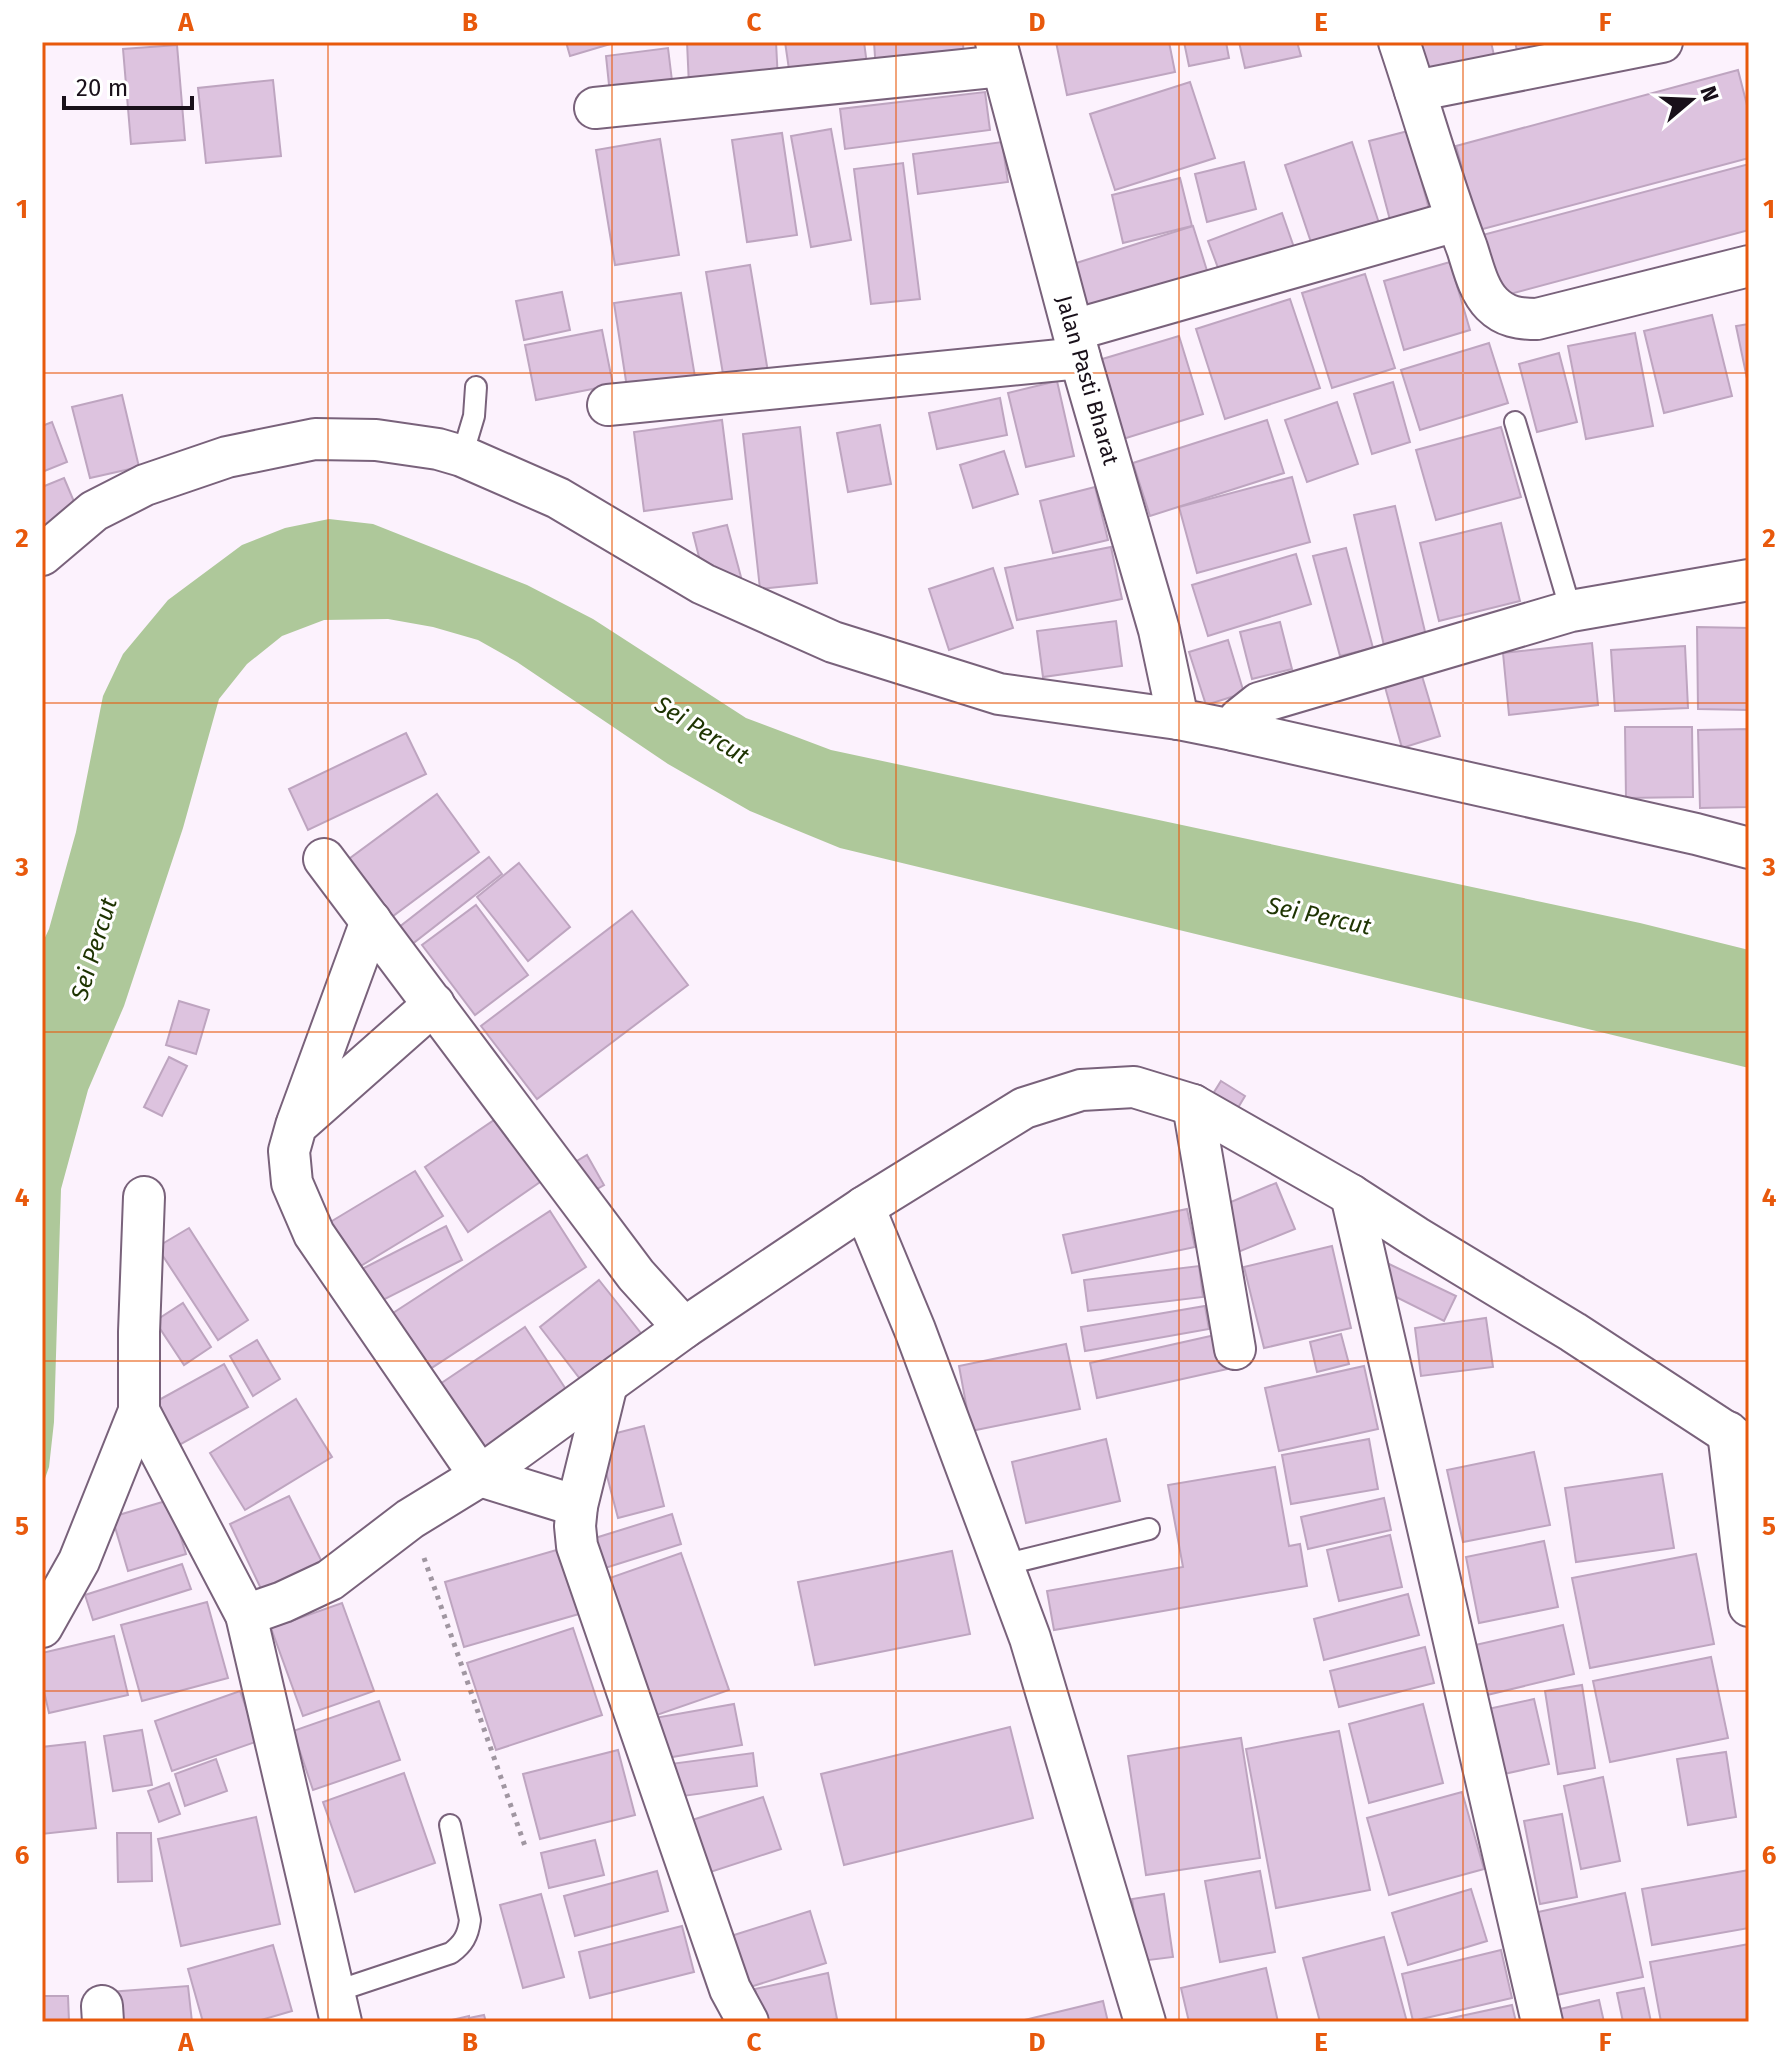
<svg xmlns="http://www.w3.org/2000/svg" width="1791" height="2064" viewBox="0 0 1791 2064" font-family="'Fira Sans',sans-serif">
<rect width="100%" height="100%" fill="#fcf2fd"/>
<polygon fill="#aec89a" points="329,519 373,524 527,585 593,619 746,718 831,750 1640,923 1749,950 1749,1068 840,848 750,811 668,764 517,662 478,640 433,627 388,619 324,620 282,636 247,664 219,699 183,828 124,1006 88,1090 61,1189 54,1422 49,1467 42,1487 42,944 49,929 76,832 103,696 123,654 168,600 242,545 285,528"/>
<g fill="#ddc3df" stroke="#bea5c0" stroke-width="2">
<polygon points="566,42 617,42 570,56"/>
<polygon points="687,42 776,42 778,81 689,86"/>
<polygon points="785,42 864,42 868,72 791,83"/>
<polygon points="874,42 963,42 964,64 876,71"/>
<polygon points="1056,42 1169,42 1175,72 1067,95"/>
<polygon points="1184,42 1226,42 1229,58 1189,66"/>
<polygon points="1239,42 1297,42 1301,56 1245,68"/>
<polygon points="1421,42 1491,42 1495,60 1430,77"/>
<polygon points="1515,42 1566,42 1518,55"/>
<polygon points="177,45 185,140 131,144 123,49"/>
<polygon points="668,48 674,97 611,104 606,56"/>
<polygon points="1738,70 1749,113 1749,158 1479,230 1456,146"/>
<polygon points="273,80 281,156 206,163 198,88"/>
<polygon points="1190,82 1215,158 1115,190 1090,114"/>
<polygon points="985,92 990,130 845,149 840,109"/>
<polygon points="831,129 851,240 811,247 791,136"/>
<polygon points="1408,131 1433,224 1394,235 1369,141"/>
<polygon points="782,133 797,235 747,242 732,140"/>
<polygon points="660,139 679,255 615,265 596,150"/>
<polygon points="1002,142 1008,182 918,194 913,154"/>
<polygon points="1352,142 1382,232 1315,254 1285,165"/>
<polygon points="1244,162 1256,209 1207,222 1195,174"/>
<polygon points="903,163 920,299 871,304 854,169"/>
<polygon points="1749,164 1749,230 1495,298 1479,236"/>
<polygon points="1180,178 1192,226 1123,243 1112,195"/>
<polygon points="1282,213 1297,256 1224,284 1208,241"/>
<polygon points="1193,226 1209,277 1086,316 1070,265"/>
<polygon points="1450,262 1470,330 1404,350 1384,281"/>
<polygon points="750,265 769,378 725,386 706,272"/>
<polygon points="1365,274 1395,368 1332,388 1302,293"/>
<polygon points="562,292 570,330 524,340 516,301"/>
<polygon points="681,293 696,383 628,394 614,303"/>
<polygon points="1290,299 1320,388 1225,419 1196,329"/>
<polygon points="1712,315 1732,396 1664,413 1644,331"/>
<polygon points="1749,324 1749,388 1736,326"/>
<polygon points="602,330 613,385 536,400 525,345"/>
<polygon points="1635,333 1653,426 1586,439 1568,346"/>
<polygon points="1179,336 1203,414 1123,439 1099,360"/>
<polygon points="1489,343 1508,403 1420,430 1401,370"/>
<polygon points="1559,353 1577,422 1537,432 1519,364"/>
<polygon points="1057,381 1074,456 1026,467 1008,393"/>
<polygon points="1393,382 1410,442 1372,454 1354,394"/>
<polygon points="122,395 139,467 90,478 72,407"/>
<polygon points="1000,398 1007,435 937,449 929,413"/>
<polygon points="1337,402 1358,464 1307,482 1285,420"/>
<polygon points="722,420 732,499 644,511 634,432"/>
<polygon points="1267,420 1284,473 1150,516 1133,463"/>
<polygon points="52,422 67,462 42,472 42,426"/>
<polygon points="880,425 891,484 848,492 837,433"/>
<polygon points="800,427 817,583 760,589 743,434"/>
<polygon points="1501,427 1521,497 1436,520 1416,450"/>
<polygon points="1004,451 1018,494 973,508 960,465"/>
<polygon points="1292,477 1310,542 1197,573 1179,507"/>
<polygon points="64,478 78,511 42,526 42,487"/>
<polygon points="1095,487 1108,540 1053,553 1040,501"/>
<polygon points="1395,506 1427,640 1385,650 1354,515"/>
<polygon points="1501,523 1520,601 1439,621 1420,543"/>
<polygon points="727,525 741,577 706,585 693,533"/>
<polygon points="1111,547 1122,599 1017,620 1005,568"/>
<polygon points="1346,548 1373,648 1340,656 1313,556"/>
<polygon points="1296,554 1311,604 1208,636 1192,585"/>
<polygon points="993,568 1013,628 949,650 929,589"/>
<polygon points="1116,621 1122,666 1043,677 1037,631"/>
<polygon points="1280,622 1292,669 1252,679 1240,632"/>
<polygon points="1697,627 1749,628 1749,710 1698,709"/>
<polygon points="1228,640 1244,693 1206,705 1189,652"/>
<polygon points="1592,643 1598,705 1509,715 1503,653"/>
<polygon points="1685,646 1688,708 1615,711 1611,650"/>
<polygon points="1422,676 1440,736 1402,748 1385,687"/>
<polygon points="1625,727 1692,727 1693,797 1626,798"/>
<polygon points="1749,729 1749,807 1700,808 1698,730"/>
<polygon points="406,733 426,774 308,830 289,789"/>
<polygon points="437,794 479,852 385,922 342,864"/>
<polygon points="489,857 502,874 402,952 389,935"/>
<polygon points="519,863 570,927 528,961 477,897"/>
<polygon points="476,905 528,975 475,1015 422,945"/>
<polygon points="632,911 688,985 537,1099 481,1026"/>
<polygon points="179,1001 209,1010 196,1054 166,1045"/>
<polygon points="169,1057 187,1066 162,1116 144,1107"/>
<polygon points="1221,1081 1245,1096 1230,1121 1206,1105"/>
<polygon points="500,1116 543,1180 468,1232 425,1167"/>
<polygon points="587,1155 604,1185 588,1194 570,1165"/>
<polygon points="415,1171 443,1216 354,1270 327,1224"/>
<polygon points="1276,1183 1295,1229 1238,1252 1219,1207"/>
<polygon points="1187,1209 1195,1247 1072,1273 1063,1235"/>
<polygon points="550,1211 586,1267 430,1369 393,1313"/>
<polygon points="446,1226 462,1260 377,1303 360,1270"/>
<polygon points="189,1228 248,1320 218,1340 157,1247"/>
<polygon points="1332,1246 1351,1328 1264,1348 1244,1267"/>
<polygon points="1389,1264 1456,1296 1444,1321 1378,1288"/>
<polygon points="1199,1266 1203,1297 1088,1311 1084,1280"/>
<polygon points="599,1280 644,1337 584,1384 540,1327"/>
<polygon points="183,1303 211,1347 184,1365 155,1321"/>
<polygon points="1205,1306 1209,1329 1085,1351 1081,1327"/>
<polygon points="1486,1318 1493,1367 1421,1376 1415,1328"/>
<polygon points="525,1327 571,1397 483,1457 437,1386"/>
<polygon points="1224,1333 1232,1368 1097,1398 1090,1363"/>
<polygon points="1341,1334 1349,1364 1317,1372 1310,1342"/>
<polygon points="257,1340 280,1379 253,1396 230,1356"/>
<polygon points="1066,1344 1080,1409 971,1431 959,1366"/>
<polygon points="224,1364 248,1407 172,1449 148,1406"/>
<polygon points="1364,1366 1378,1429 1279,1451 1265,1388"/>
<polygon points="296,1399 332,1457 245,1510 210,1453"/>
<polygon points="644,1426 664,1506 618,1518 597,1438"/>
<polygon points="1106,1439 1120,1501 1026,1523 1012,1462"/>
<polygon points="1369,1439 1378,1489 1291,1504 1282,1455"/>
<polygon points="1534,1452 1550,1525 1463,1542 1447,1470"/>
<polygon points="1275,1467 1289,1546 1300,1544 1307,1586 1054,1630 1047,1591 1183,1567 1168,1485"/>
<polygon points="1662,1474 1674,1548 1576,1562 1565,1488"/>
<polygon points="289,1496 324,1566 264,1595 230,1524"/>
<polygon points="1384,1498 1391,1530 1308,1549 1301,1517"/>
<polygon points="169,1500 186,1554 128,1571 112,1517"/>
<polygon points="672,1514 681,1544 602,1569 592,1539"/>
<polygon points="1390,1535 1402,1587 1339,1601 1327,1550"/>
<polygon points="1544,1541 1558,1607 1479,1623 1466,1557"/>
<polygon points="560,1549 579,1614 464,1647 445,1582"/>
<polygon points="952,1551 970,1634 815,1665 798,1582"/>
<polygon points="681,1553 729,1690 651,1717 604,1580"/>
<polygon points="1696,1554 1714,1644 1590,1668 1572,1578"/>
<polygon points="182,1564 191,1589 93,1620 85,1595"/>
<polygon points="1408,1594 1419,1635 1324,1660 1314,1619"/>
<polygon points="207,1602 228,1678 142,1701 121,1625"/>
<polygon points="342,1603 374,1691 303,1716 271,1628"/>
<polygon points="1563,1625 1574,1674 1483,1696 1471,1646"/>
<polygon points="573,1628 602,1715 496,1750 467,1663"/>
<polygon points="114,1636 128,1695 49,1713 42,1683 42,1653"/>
<polygon points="1425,1647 1434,1683 1339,1707 1330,1671"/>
<polygon points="1711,1657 1728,1738 1610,1762 1593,1681"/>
<polygon points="1582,1685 1595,1768 1558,1774 1545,1691"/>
<polygon points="240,1691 258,1741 172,1771 155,1721"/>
<polygon points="1534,1699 1549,1764 1504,1774 1488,1709"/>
<polygon points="379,1701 400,1760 313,1790 293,1731"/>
<polygon points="734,1704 742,1745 655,1760 649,1719"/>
<polygon points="1423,1704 1443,1783 1369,1803 1349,1724"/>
<polygon points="1010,1727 1033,1818 844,1865 821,1774"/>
<polygon points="142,1730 152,1785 113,1791 104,1736"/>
<polygon points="1339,1731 1370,1890 1276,1908 1246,1749"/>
<polygon points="1241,1738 1260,1858 1146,1875 1128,1756"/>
<polygon points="85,1742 96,1828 42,1834 42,1747"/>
<polygon points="618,1750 635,1815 540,1839 523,1774"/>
<polygon points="1726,1752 1736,1817 1688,1825 1677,1759"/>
<polygon points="753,1753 757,1786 668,1798 663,1765"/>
<polygon points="216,1759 227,1791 185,1806 175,1774"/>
<polygon points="404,1773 435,1863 355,1892 323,1802"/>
<polygon points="1603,1777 1620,1861 1581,1869 1564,1786"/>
<polygon points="169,1783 180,1814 159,1822 148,1791"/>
<polygon points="1462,1792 1484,1869 1389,1895 1367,1818"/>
<polygon points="763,1797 781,1849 698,1876 680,1824"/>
<polygon points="1562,1814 1577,1897 1540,1904 1524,1821"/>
<polygon points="256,1817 280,1924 181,1946 158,1839"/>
<polygon points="117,1833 151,1833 152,1881 118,1882"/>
<polygon points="595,1840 604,1875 549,1888 541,1853"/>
<polygon points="1749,1870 1749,1928 1652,1945 1642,1889"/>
<polygon points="657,1871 668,1911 575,1936 564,1896"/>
<polygon points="1260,1871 1275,1952 1220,1962 1205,1881"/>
<polygon points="1471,1889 1487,1941 1408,1965 1392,1913"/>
<polygon points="1625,1893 1643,1977 1547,1997 1529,1914"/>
<polygon points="541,1894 564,1977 523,1988 500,1905"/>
<polygon points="1164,1894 1173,1957 1141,1961 1132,1899"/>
<polygon points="810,1911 826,1963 747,1988 731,1936"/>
<polygon points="682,1926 694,1972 590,1998 579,1952"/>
<polygon points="1384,1937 1407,2022 1320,2022 1303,1958"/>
<polygon points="1749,1944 1749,2022 1661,2022 1650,1962"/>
<polygon points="273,1945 292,2011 254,2022 203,2022 188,1969"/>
<polygon points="1501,1950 1512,1998 1413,2021 1402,1974"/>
<polygon points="1266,1968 1278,2022 1189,2022 1181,1988"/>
<polygon points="828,1973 837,2019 822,2022 763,2022 755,1989"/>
<polygon points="188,1986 192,2022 111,2022 109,1992"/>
<polygon points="1644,1988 1651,2022 1623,2022 1617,1993"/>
<polygon points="42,1996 68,1996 69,2022 42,2022"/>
<polygon points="1599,2000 1604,2022 1563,2022 1560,2009"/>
<polygon points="1103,2001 1108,2022 1016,2022"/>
<polygon points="1512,2005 1516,2022 1433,2022"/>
<polygon points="484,2015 486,2022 443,2022 469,2016 469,2018"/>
</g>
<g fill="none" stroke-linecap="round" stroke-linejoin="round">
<defs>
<g id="lane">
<polyline points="1515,422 1571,611"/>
<polyline points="462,456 474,416 476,387"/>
<polyline points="1003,1565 1149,1529"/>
<path d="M334 1992 451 1953C463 1944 468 1936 470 1920L450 1825"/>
</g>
<g id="street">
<polyline points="996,42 1080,358 1159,630 1178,719"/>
<path d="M1399 42C1422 110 1441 180 1467 248 1473 266 1478 290 1492 304 1505 317 1519 319 1537 319L1749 266"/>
<polyline points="1415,91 1662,42"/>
<polyline points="595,108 1002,66"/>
<polyline points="1074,330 1456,221"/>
<polyline points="608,405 1080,358"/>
<polyline points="42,555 94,511 145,485 227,457 315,439 376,440 438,449 462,456 558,498 703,584 833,642 999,694 1178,719 1233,730 1696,834 1749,848"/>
<polyline points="1233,730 1239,719 1259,703 1571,611 1749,580"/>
<polyline points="324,859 636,1275 684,1328"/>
<polyline points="434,1004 296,1126 289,1151 292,1183 314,1234 480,1476 577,1506"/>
<polyline points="1193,1105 1235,1349"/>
<polyline points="297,1123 371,921"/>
<polyline points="1351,1195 1542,2022"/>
<polyline points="864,1207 915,1330 1030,1638 1145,2022"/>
<polyline points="607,1384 577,1506 575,1526 577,1546 730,1989 748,2022"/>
<polyline points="139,1411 246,1615 341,2022"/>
<polyline points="1728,1432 1749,1606"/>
<polyline points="246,1615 283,1602 330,1580 410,1519 480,1476 684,1328 864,1207 1024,1108 1081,1090 1134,1087 1193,1105 1351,1195 1416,1237 1573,1332 1749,1447"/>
<polyline points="42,1627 79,1561 139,1411 139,1332 144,1197"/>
<polyline points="102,2006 103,2022"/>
</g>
</defs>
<use href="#lane" stroke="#79627b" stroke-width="24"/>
<use href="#street" stroke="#79627b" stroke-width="44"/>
<polyline stroke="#a096a1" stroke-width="5" stroke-dasharray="4 6" stroke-linecap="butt" points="424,1558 526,1849"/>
<use href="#lane" stroke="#fff" stroke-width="20"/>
<use href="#street" stroke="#fff" stroke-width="40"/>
</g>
<path fill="none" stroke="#e8590c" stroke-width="2" stroke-opacity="0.55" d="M328 42V2022M612 42V2022M896 42V2022M1179 42V2022M1463 42V2022M42 373H1749M42 703H1749M42 1032H1749M42 1361H1749M42 1691H1749"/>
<g text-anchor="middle" stroke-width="6" stroke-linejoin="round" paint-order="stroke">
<g font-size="22" fill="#19101a" stroke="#fff">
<text transform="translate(1088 380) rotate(74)" y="8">Jalan Pasti Bharat</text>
</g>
<g font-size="24" font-style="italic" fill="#1e3402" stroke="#fff">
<text transform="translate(702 730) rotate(32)" y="8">Sei Percut</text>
<text transform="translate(1319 916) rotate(12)" y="8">Sei Percut</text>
<text transform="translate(94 949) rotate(-73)" y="8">Sei Percut</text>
</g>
</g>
<rect width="1791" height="2064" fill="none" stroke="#ffffff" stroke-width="88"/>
<g transform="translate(1691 100) rotate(71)" stroke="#ffffff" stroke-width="6" paint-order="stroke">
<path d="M0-6L14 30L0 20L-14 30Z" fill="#19101a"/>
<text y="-12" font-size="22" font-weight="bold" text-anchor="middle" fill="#19101a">N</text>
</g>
<path d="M64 96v12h128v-12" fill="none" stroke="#19101a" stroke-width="4"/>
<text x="76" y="96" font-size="24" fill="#19101a" stroke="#ffffff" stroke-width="6" paint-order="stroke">20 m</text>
<rect x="44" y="44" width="1703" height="1976" fill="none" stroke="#e8590c" stroke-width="3"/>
<g font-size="26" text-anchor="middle" font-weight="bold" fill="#e8590c">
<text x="186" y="31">A</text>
<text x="470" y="31">B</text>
<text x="754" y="31">C</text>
<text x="1037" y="31">D</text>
<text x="1321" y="31">E</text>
<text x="1605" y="31">F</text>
<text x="22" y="218">1</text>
<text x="1769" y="218">1</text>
<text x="22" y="547">2</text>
<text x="1769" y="547">2</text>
<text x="22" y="876">3</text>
<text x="1769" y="876">3</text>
<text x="22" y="1206">4</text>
<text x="1769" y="1206">4</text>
<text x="22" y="1535">5</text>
<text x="1769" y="1535">5</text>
<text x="22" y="1864">6</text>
<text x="1769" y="1864">6</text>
<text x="186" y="2051">A</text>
<text x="470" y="2051">B</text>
<text x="754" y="2051">C</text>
<text x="1037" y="2051">D</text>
<text x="1321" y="2051">E</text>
<text x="1605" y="2051">F</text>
</g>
</svg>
